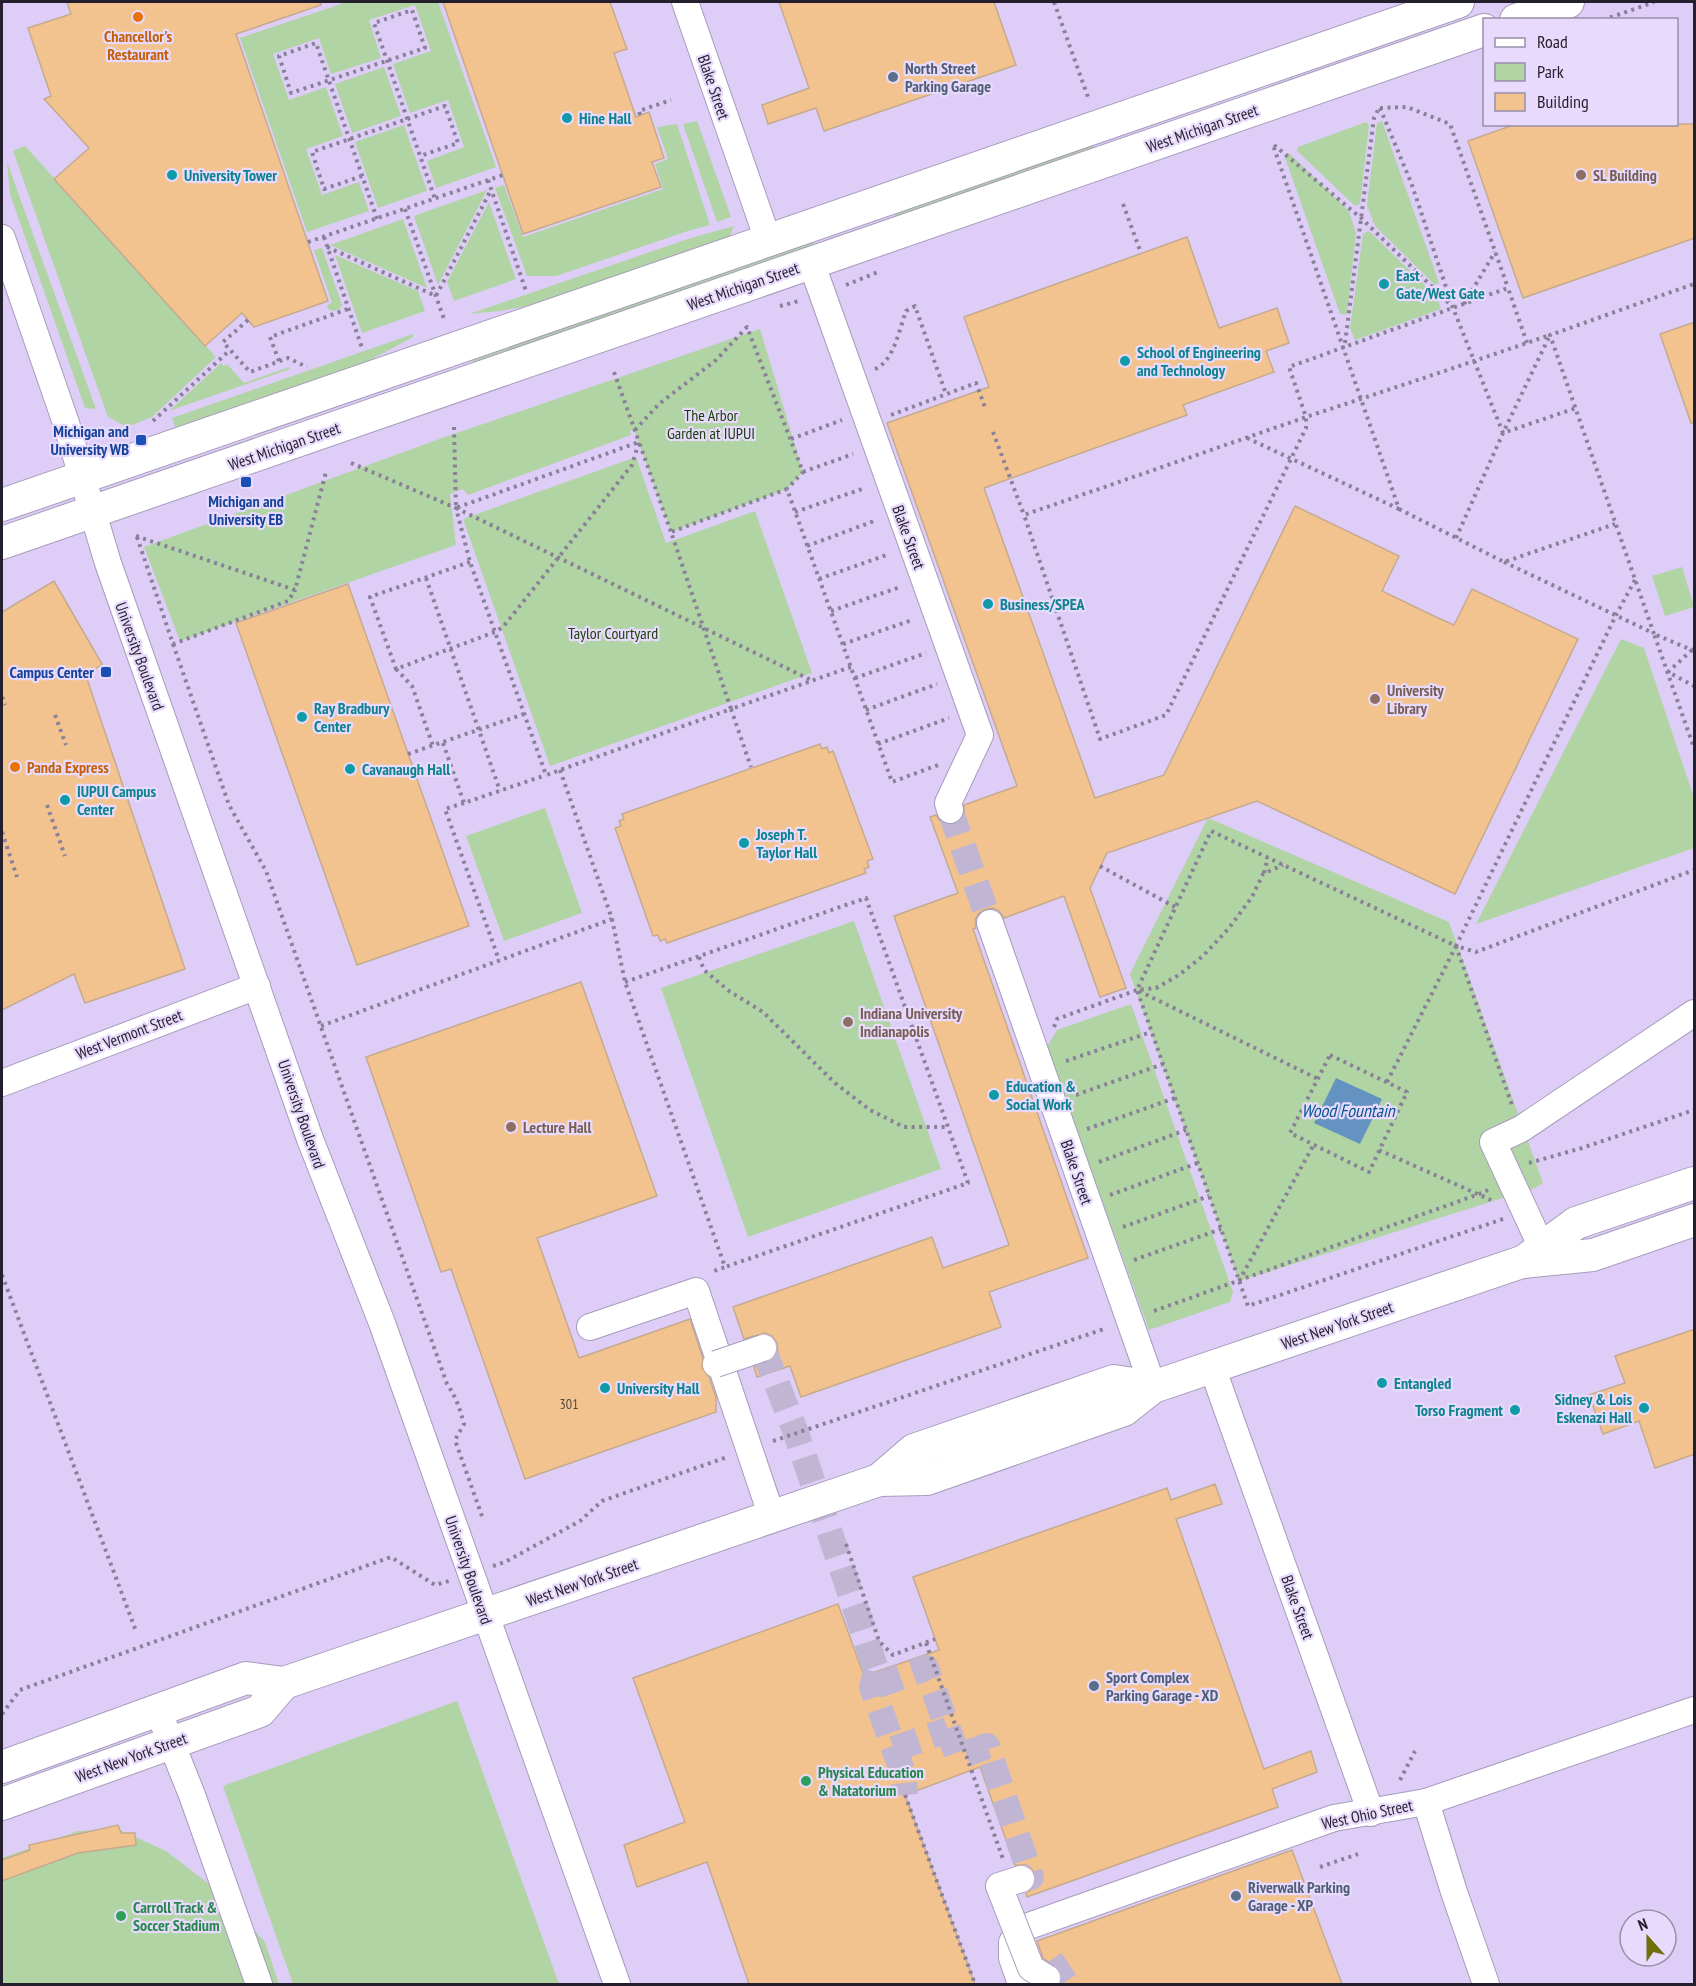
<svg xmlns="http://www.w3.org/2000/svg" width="1696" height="1986" viewBox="0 0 1696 1986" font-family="'PT Sans Narrow',sans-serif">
<rect width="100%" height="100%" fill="#e7dafc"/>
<path fill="#decef7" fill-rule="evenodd" d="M2 2H1694V1984H2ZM1484 20H1676V124H1484ZM1630 1920H1666V1956H1630Z"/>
<g fill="#b0d4a4">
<polygon points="347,2 438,2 496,167 436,188 427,161 464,147 448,100 410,113 393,64 431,51 415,5 369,20 381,58 331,74 319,38 273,54 289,100 326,87 343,136 306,149 322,195 359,182 369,211 307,232 240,38"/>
<polygon points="384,67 401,116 352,133 335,84"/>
<polygon points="697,121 731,217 717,222 683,124"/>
<polygon points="1382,121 1439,283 1435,285 1375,226 1367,205 1377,123"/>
<polygon points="1366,122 1369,125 1360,204 1355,206 1297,151 1298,147"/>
<polygon points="677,124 710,225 688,231 556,276 527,276 495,188 504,185 523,237 663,189 655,164 668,159 657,127"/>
<polygon points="404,125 427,191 378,208 355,142"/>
<polygon points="1092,142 1096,151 897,220 893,210"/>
<polygon points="25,146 216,357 152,417 127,427 108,417 13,151"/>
<polygon points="1289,153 1349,211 1356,233 1347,314 1340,314 1284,155"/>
<polygon points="7,162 96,409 85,408 10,194"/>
<polygon points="487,190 438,285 414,216"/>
<polygon points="489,202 516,279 454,301 447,282"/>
<polygon points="403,219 427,288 330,245"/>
<polygon points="734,226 729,238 543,303 500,311 469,314 691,238"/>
<polygon points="1369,231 1437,297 1441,309 1355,340 1350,328 1363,234"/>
<polygon points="812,238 814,246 476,364 472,361 471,359"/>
<polygon points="322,248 342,305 340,309 333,311 328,309 327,305 332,303 314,250"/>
<polygon points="335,255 418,291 425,311 362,333"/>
<polygon points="760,329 803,472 787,489 671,532 634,430 630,431 631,435 468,495 463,489 450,494 456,545 180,641 144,547 442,438"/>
<polygon points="413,334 413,337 361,365 176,429 172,418"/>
<polygon points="221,363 224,366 227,364 244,383 289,367 290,369 169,411"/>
<polygon points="636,457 666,543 755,511 812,673 550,766 463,519"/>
<polygon points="1682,567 1694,607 1665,616 1652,576"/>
<polygon points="1621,639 1644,648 1694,798 1694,848 1476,924"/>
<polygon points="545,808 582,913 504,941 466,836"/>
<polygon points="1208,818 1449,922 1543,1183 1535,1188 1239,1281 1130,974"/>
<polygon points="854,921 941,1169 748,1237 661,988"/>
<polygon points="1131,1004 1233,1292 1230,1302 1149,1330 1047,1047 1057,1030"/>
<polygon points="457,1701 559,1984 293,1984 223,1786"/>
<polygon points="120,1830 166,1851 218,1891 265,1942 279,1984 2,1984 2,1858 78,1831"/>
</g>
<polygon fill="#6493c2" points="1336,1078 1382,1099 1360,1144 1314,1123"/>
<g fill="#f3c38f" stroke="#c5aa8f" stroke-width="1.5">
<polygon points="67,2 321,2 321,5 236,34 328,301 254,327 242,313 205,346 54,179 89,148 44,99 51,96 28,28 71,14"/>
<polygon points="443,2 610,2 627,49 614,53 636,117 649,112 664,158 652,162 661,187 523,234"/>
<polygon points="779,2 994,2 1016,65 824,131 816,108 768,124 762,105 809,88"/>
<polygon points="1516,124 1695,124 1695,238 1523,298 1468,141"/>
<polygon points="1187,237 1219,328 1277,308 1289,343 1266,351 1274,372 1183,405 1187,415 984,488 1095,798 1164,775 1295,506 1399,556 1382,591 1436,617 1454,625 1472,589 1578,639 1455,894 1257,801 1107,853 1090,888 1126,988 1100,997 1064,896 1004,918 999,911 993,908 986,909 979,913 975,920 976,928 973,929 1088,1258 989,1292 1001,1327 801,1397 790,1366 757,1377 754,1367 774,1358 778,1351 777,1343 772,1336 765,1333 744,1339 733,1307 932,1237 943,1268 1009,1245 894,916 958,893 930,817 936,815 940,821 946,824 955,824 960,821 964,814 964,805 1017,786 887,423 989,387 964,317"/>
<polygon points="1695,322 1695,422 1691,423 1660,334"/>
<polygon points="54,581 102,664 86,676 185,969 85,1003 74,974 2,1010 2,612"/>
<polygon points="348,584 469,926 357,965 236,623"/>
<polygon points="820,744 822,749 827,747 829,753 833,751 873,859 867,861 869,867 864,869 866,873 667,943 665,939 660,941 658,935 653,936 615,828 621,826 619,821 624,819 622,814"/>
<polygon points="581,982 657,1196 537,1238 579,1358 690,1319 703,1358 702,1368 709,1377 716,1397 716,1412 525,1479 451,1269 441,1272 366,1057"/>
<polygon points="1695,1329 1695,1454 1655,1468 1639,1421 1603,1434 1589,1395 1625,1383 1615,1356"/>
<polygon points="1215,1484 1222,1504 1176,1519 1264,1769 1311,1751 1317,1772 1272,1789 1278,1807 1027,1897 1026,1893 1032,1889 1035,1883 1035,1874 1031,1868 1025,1865 1015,1865 980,1767 905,1795 975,1984 749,1984 707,1862 637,1887 624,1845 685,1822 633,1678 838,1604 864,1676 939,1650 913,1577 1167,1488 1171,1500"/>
<polygon points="118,1825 121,1833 135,1833 136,1845 78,1853 2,1881 2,1860 30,1850 29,1845"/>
<polygon points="1292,1850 1342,1984 1060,1984 1062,1978 1060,1970 1043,1958 1037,1941"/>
</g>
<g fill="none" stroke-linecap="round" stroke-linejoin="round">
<g stroke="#c0b5d2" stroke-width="26" stroke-dasharray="26 13" stroke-linecap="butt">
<polyline points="950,810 990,923"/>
<polyline points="763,1348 796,1433 881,1684 926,1668 958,1757 987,1746 1031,1877 1021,1879"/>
<polyline points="876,1672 872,1687 903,1773 905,1795"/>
<polyline points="894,1749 948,1730"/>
<polyline points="1047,1978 1076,1959"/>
</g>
<defs>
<g id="minor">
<polyline points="685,2 768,240"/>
<polyline points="2,238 66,423 108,563 310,1139 382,1323 617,1984"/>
<polyline points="811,262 980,735 948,803 950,810"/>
<polyline points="990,923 1153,1387"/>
<polyline points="2,1083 257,986"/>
<polyline points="1542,1248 1493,1142 1521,1129 1694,1013"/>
<polyline points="590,1327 696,1291 772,1517"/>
<polyline points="1212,1367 1371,1813"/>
<polyline points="158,1710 192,1795 259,1984"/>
<polyline points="1426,1802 1454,1892 1486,1984"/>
<polyline points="1021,1984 1012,1958 1012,1942 1023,1928 1334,1818 1426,1802 1694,1710"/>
</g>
<g id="major">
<polyline points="1516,20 1568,2"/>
<polyline points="2,505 1458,2"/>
<polyline points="2,543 1484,30"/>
<polyline points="1523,1262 1576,1223 1694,1183"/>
<polyline points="879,1480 914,1450 1114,1381 1153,1387"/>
<polyline points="2,1767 246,1678 284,1683 879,1480 927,1479 1124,1410 1153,1387 1522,1262 1593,1255 1694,1220"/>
<polyline points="2,1804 260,1711 284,1683"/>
</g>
</defs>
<use href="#minor" stroke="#a79bbc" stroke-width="28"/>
<use href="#major" stroke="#a79bbc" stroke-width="34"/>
<g stroke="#8a8199" stroke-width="4" stroke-dasharray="3 4.5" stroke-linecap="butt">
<polyline points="1054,2 1089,100"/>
<polyline points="1603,20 1654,2"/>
<polyline points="1380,108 1412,185 1453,308 1503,433 1576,408"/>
<polyline points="1380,108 1407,107 1450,124 1508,288"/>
<polyline points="640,115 639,111 671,100"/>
<polyline points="1274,145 1361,218 1453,307"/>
<polyline points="362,176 324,189 312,152 445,106 458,143 420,156"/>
<polyline points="488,180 526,291"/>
<polyline points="1123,204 1141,253"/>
<polyline points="405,209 444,319"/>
<path d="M377 219C357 160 336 102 316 43L279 56 291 93C336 78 380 63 425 48L412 10 374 23 435 199"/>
<polyline points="324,237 362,348"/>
<polyline points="308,242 503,175"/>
<polyline points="327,247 436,296 491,190"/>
<polyline points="846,285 878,272"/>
<polyline points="1464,304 1495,252"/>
<polyline points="780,306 799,301"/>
<polyline points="248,320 223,342 250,372 288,358 307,367"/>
<polyline points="1345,343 1374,118 1379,108"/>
<path d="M1527 343 1508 288 1289 367 1306 417 1024 515 1100 739 1166 715 1306 428V417C1388 390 1469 363 1550 335"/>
<polyline points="279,361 270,337 348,309"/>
<path d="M875 369C894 361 899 330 906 311L915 306 946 394"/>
<polyline points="891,415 976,383 986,410"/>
<polyline points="153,421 230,350"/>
<polyline points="454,427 456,508 639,442 671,532"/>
<polyline points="635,430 659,404 716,360 747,327 803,472 787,489"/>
<polyline points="993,432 1024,515"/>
<polyline points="1247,438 1399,509 1273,145"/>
<polyline points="791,439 842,420"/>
<polyline points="351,463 456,508 470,562 546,775 731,709 751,767"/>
<polyline points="803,472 853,454"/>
<polyline points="456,508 813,681"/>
<polyline points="1399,509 1504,562 1615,524"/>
<polyline points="795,512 865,488"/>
<polyline points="136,536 295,590 326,472"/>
<polyline points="137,537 173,644 288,601 295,590"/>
<polyline points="1456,538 1503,433 1550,335"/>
<polyline points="807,546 877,520"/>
<polyline points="470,562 370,597 396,669 495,632 503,627 632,465 639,442 614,372"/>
<polyline points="1504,562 1653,633"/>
<polyline points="426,578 500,791"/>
<polyline points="819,579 889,554"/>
<polyline points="1635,580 1616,615 1456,946 1476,952 1694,870"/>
<polyline points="831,611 900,587"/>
<polyline points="1654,634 1550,335 1694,284"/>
<path d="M173 644 229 805 266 871 447 1384C456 1397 460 1409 464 1424L455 1440 483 1519"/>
<polyline points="843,644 912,620"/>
<polyline points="1694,649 1692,650 1654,634 1694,748"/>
<polyline points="1692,650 1668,672 1694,686"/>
<polyline points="851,667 731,709 671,532 787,489 892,782 938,765"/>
<polyline points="396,669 412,686 433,746"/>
<polyline points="855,678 926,653"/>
<polyline points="2,697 5,705"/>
<polyline points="866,710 937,684"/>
<polyline points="55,715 66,745"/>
<polyline points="443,743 464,803 546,775"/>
<polyline points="878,744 949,718"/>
<polyline points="408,754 524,714"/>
<polyline points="560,770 612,919 625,982 725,1267 711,1272"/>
<polyline points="464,803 445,809 499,960"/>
<polyline points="47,805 65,856"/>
<polyline points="2,832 17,877"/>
<polyline points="1100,866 1175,907"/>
<polyline points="1264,873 1268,858"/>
<polyline points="699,957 704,970 729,991 763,1012 835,1083 870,1110 904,1127 948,1127"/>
<polyline points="625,982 866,898 968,1183 725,1267"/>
<polyline points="1139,991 1318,1079"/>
<polyline points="321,1026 612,919"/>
<polyline points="1054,1027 1057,1019 1137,990 1156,988 1179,975 1203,956 1229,928 1252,897 1263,874 1283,865"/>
<polygon points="1330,1055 1407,1092 1369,1172 1290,1133"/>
<polyline points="1066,1061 1151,1032"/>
<polyline points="1387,1082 1456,946"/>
<polyline points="1076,1095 1163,1064"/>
<polyline points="1087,1129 1175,1098"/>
<polyline points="1379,1150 1491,1200"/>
<polyline points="1099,1162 1186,1130"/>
<polyline points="1529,1163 1582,1148 1694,1110"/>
<polyline points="1110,1195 1198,1163"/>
<polyline points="1503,1219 1248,1306 1137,990 1211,831 1456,946 1512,1105"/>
<polyline points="1123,1227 1209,1196"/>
<polyline points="1134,1260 1221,1229"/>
<polyline points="2,1275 136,1631"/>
<polyline points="1239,1281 1314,1144"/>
<polyline points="1154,1311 1479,1194 1488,1190"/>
<polyline points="773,1441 1107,1328"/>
<polyline points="846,1544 879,1641 893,1655 935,1639"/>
<polyline points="493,1566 505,1562 580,1521 602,1501 727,1457"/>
<polyline points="926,1643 1003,1859"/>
<polyline points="2,1714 20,1690 391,1557 435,1585 449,1581"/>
<polyline points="1400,1780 1415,1751"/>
<polyline points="905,1795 975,1984"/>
<polyline points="1320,1867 1358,1854"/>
</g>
<use href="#minor" stroke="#fff" stroke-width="26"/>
<use href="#major" stroke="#fff" stroke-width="32"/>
<defs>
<g id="minor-bridge">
<polyline points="716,1364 763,1348"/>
<polyline points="1021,1879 999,1886 1031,1968 1047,1978"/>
</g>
</defs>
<use href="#minor-bridge" stroke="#a79bbc" stroke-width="28" stroke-linecap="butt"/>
<use href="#minor-bridge" stroke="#fff" stroke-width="26"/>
</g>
<g fill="#e8710a" stroke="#e7dafc" stroke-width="2">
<circle cx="138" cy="17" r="6"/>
<circle cx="15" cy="767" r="6"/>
</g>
<g fill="#5c6f8a" stroke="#e7dafc" stroke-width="2">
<circle cx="893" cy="77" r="6"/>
<circle cx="1094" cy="1686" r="6"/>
<circle cx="1236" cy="1896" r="6"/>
</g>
<g fill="#0f9aa8" stroke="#e7dafc" stroke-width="2">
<circle cx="567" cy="118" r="6"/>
<circle cx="172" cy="175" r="6"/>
<circle cx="1384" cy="284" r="6"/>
<circle cx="1125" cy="361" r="6"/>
<circle cx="988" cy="604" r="6"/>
<circle cx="302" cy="717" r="6"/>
<circle cx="350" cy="769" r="6"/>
<circle cx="65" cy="800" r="6"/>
<circle cx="744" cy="843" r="6"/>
<circle cx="994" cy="1095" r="6"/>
<circle cx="1382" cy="1383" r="6"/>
<circle cx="605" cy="1388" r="6"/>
<circle cx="1644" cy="1408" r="6"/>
<circle cx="1515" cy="1410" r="6"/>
</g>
<g fill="#8d6e63" stroke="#e7dafc" stroke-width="2">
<circle cx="1581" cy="175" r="6"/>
<circle cx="1375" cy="699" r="6"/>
<circle cx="848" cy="1022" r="6"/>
<circle cx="511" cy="1127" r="6"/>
</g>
<g fill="#1a4fb4" stroke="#e7dafc" stroke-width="2">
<rect x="135" y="434" width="12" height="12" rx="3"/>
<rect x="240" y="476" width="12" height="12" rx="3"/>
<rect x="100" y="666" width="12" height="12" rx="3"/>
</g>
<g fill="#2e9e5b" stroke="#e7dafc" stroke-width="2">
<circle cx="806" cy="1781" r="6"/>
<circle cx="121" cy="1916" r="6"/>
</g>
<g text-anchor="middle" stroke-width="4.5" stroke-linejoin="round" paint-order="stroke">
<g font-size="14" fill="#584845">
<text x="569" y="1409">301</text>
</g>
<g font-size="16" font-weight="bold" fill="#c56008" stroke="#e7dafc">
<text x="138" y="42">Chancellor's<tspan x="138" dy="18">Restaurant</tspan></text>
<text x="27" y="773" text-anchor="start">Panda Express</text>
</g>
<g font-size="16" font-weight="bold" fill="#4e5e75" stroke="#e7dafc" text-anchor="start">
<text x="905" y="74">North Street<tspan x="905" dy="18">Parking Garage</tspan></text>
<text x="1106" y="1683">Sport Complex<tspan x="1106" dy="18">Parking Garage - XD</tspan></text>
<text x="1248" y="1893">Riverwalk Parking<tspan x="1248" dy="18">Garage - XP</tspan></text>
</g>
<g font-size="16" fill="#241f2c" stroke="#e7dafc">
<text transform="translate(714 87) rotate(71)" y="6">Blake Street</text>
<text transform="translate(1202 128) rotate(-19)" y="6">West Michigan Street</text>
<text transform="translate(743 286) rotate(-19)" y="6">West Michigan Street</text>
<text transform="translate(284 446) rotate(-19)" y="6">West Michigan Street</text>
<text transform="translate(909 537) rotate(70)" y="6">Blake Street</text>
<text transform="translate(140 656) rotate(70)" y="6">University Boulevard</text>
<text transform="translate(129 1034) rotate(-21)" y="6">West Vermont Street</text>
<text transform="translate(302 1114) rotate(71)" y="6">University Boulevard</text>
<text transform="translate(1077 1172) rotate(71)" y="6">Blake Street</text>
<text transform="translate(1337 1325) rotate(-19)" y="6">West New York Street</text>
<text transform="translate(469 1570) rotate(71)" y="6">University Boulevard</text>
<text transform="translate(582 1582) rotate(-19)" y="6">West New York Street</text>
<text transform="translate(1298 1607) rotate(70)" y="6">Blake Street</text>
<text transform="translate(131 1757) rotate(-20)" y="6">West New York Street</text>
<text transform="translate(1367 1814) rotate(-12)" y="6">West Ohio Street</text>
</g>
<g font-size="16" font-weight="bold" fill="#0d838f" stroke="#e7dafc" text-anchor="start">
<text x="579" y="124">Hine Hall</text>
<text x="184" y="181">University Tower</text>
<text x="1396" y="281">East<tspan x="1396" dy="18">Gate/West Gate</tspan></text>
<text x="1137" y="358">School of Engineering<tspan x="1137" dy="18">and Technology</tspan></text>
<text x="1000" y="610">Business/SPEA</text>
<text x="314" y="714">Ray Bradbury<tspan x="314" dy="18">Center</tspan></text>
<text x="362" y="775">Cavanaugh Hall</text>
<text x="77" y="797">IUPUI Campus<tspan x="77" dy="18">Center</tspan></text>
<text x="756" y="840">Joseph T.<tspan x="756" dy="18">Taylor Hall</tspan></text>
<text x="1006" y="1092">Education &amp;<tspan x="1006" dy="18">Social Work</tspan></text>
<text x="1394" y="1389">Entangled</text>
<text x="617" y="1394">University Hall</text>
<text x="1632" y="1405" text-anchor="end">Sidney &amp; Lois<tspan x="1632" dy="18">Eskenazi Hall</tspan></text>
<text x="1503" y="1416" text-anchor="end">Torso Fragment</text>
</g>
<g font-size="16" font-weight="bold" fill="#785e54" stroke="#e7dafc" text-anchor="start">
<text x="1593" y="181">SL Building</text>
<text x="1387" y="696">University<tspan x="1387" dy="18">Library</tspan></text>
<text x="860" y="1019">Indiana University<tspan x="860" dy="18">Indianapolis</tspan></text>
<text x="523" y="1133">Lecture Hall</text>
</g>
<g font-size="16" fill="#1b4109" stroke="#e7dafc">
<text x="711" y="421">The Arbor<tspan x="711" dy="18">Garden at IUPUI</tspan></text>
<text x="613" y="639">Taylor Courtyard</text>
</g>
<g font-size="16" font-weight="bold" fill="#164399" stroke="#e7dafc" text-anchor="end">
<text x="129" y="437">Michigan and<tspan x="129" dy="18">University WB</tspan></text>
<text x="246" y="507" text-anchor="middle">Michigan and<tspan x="246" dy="18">University EB</tspan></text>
<text x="94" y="678">Campus Center</text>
</g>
<g font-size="16" font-weight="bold" fill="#27864d" stroke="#e7dafc" text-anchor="start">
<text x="818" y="1778">Physical Education<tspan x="818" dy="18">&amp; Natatorium</tspan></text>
<text x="133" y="1913">Carroll Track &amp;<tspan x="133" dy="18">Soccer Stadium</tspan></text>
</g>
<g font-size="18" font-style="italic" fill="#07548f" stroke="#e7dafc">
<text x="1348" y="1117">Wood Fountain</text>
</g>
</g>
<rect width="1696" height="1986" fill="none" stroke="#241f2c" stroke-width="6"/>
<rect x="1483" y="18" width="195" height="108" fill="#e7dafc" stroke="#998fa9" stroke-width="1.5"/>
<rect x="1495" y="38" width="30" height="9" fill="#ffffff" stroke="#998fa9" stroke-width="1.5"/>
<text x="1537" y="48" font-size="18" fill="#241f2c">Road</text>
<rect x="1495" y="63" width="30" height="18" fill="#b0d4a4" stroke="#998fa9" stroke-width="1.5"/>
<text x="1537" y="78" font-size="18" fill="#241f2c">Park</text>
<rect x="1495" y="93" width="30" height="18" fill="#f3c38f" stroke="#998fa9" stroke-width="1.5"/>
<text x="1537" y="108" font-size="18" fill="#241f2c">Building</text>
<g transform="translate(1648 1938) rotate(339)"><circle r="28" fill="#e7dafc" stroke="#998fa9" stroke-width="1.5"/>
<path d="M0-4.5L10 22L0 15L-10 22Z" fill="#716e0d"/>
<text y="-9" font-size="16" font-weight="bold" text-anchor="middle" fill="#241f2c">N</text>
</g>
</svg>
